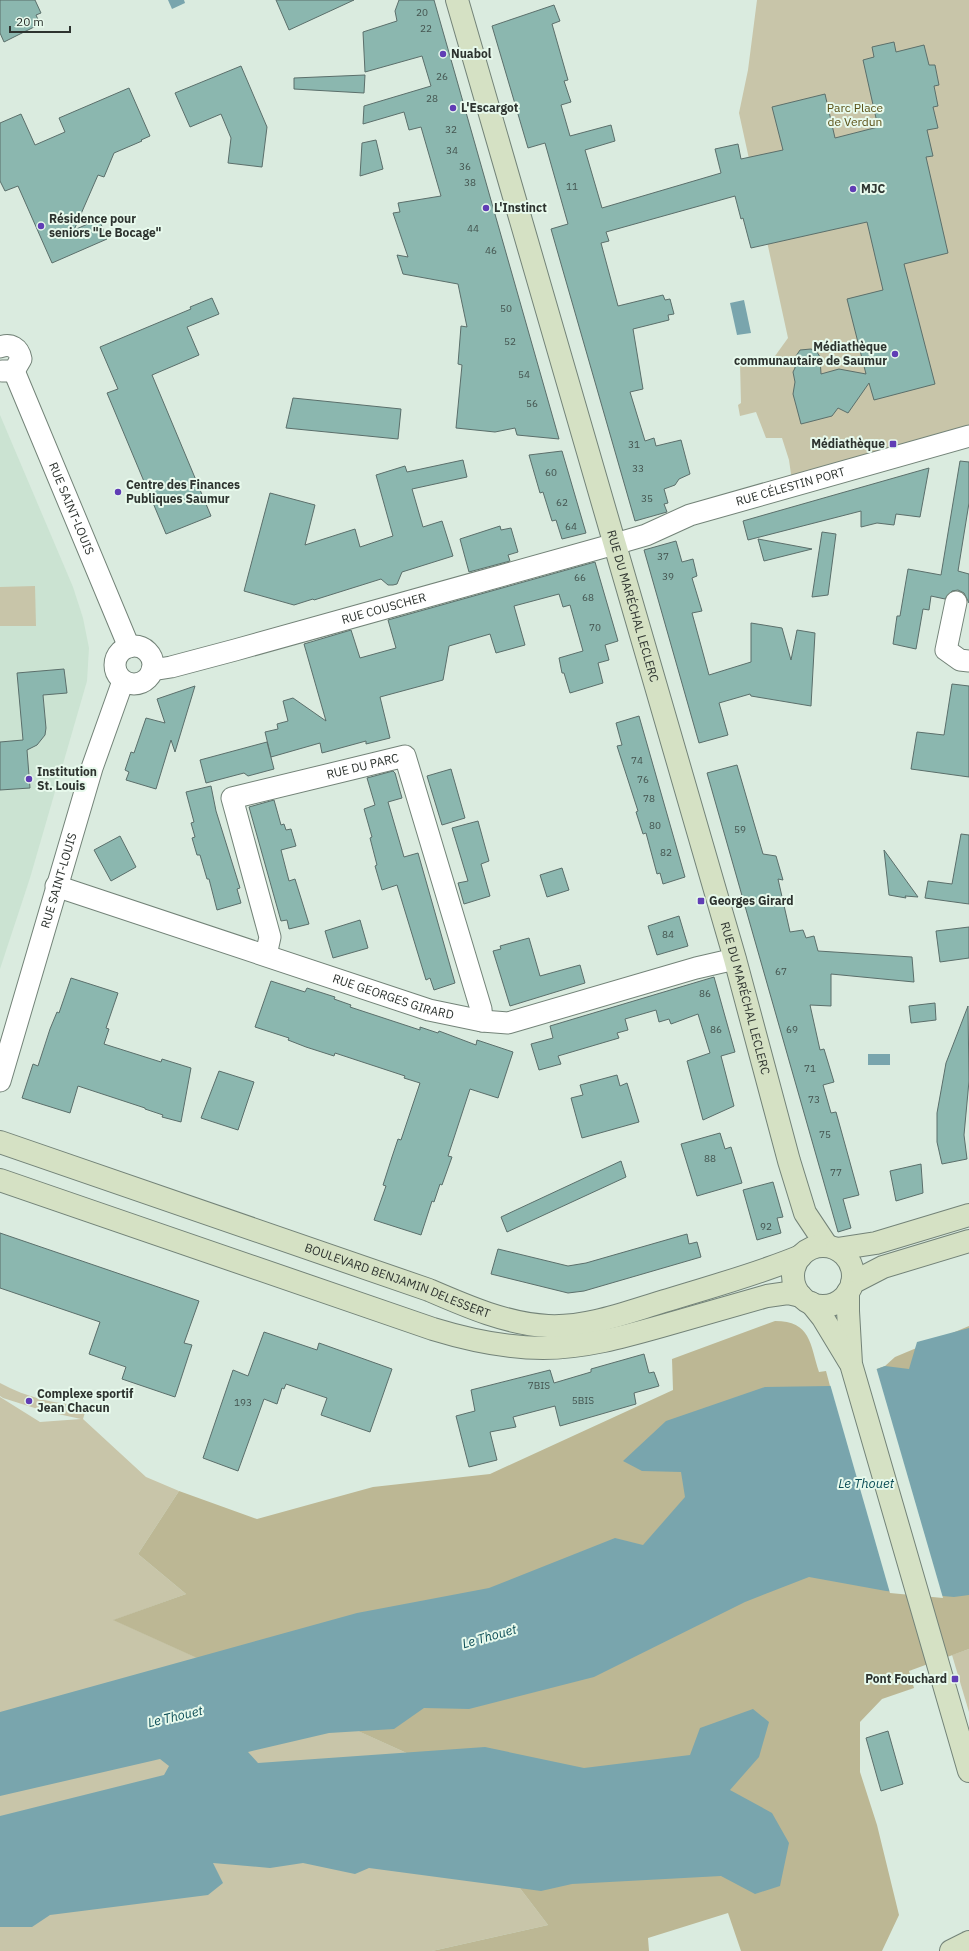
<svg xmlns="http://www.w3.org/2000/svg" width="969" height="1951" viewBox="0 0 969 1951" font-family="'IBM Plex Sans',sans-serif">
<rect width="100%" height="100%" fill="#daebdf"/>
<polygon fill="#cbe3d2" points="0,415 73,587 83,618 89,648 87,681 30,878 0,969"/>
<g fill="#c8c5a9">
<polygon points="757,0 969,0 969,430 792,481 789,460 782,438 766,438 756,412 740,416 738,405 741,403 740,363 775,356 788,338 739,113 748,70"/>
<polygon points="35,586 36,626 0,626 0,587"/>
<path d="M0 1383C28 1398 55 1404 87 1406L83 1419 146 1477 179 1491 138 1554 186 1594 114 1620 422 1760 548 1925 432 1951H0V1397L40 1422 81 1419 44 1411 3 1398 0 1396Z"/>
<polygon points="969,1649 969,1712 952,1655"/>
</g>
<path fill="#bcb794" d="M775 1321C811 1321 810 1344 819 1372L826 1371 830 1386 885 1366 895 1357 969 1326V1649L909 1671 914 1688 882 1699 860 1722V1772L877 1825 899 1915 882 1951H741L728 1913 648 1938 649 1951H432L548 1925 422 1760 113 1620 186 1594 138 1554 179 1491 257 1519 373 1487 490 1474 673 1390 672 1359Z"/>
<g fill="#79a5ad">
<polygon points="168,0 184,0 185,3 172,9"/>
<polygon points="744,300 751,333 737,335 730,303"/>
<rect x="868" y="1054" width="22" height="11"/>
<polygon points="969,1328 969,1595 954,1597 886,1591 809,1577 745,1602 594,1677 469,1709 424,1708 394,1729 329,1733 248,1752 258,1763 485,1747 584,1768 690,1755 700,1728 753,1709 769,1722 759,1757 730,1790 772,1813 789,1843 780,1886 755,1894 721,1876 572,1884 541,1891 369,1868 355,1874 303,1863 270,1868 213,1863 223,1883 208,1895 50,1915 32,1927 0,1927 0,1816 164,1775 169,1766 160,1759 0,1796 0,1712 357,1613 489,1588 615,1538 643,1545 685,1497 681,1472 642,1471 623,1461 666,1421 765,1387 830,1386 885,1366 909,1369 917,1342"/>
</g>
<polygon fill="#daebdf" points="876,1367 943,1598 890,1593 830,1384"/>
<g fill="#8bb7af" stroke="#5b6f6b">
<polygon points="0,0 35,0 41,13 36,15 40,24 4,42 0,33"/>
<polygon points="276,0 354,0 289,30"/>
<polygon points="399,0 434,0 559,439 517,435 515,428 495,432 456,428 462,365 458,364 461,326 467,327 458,284 403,274 397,255 408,257 393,213 400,212 398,203 441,196 421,127 409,130 404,112 363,124 364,106 431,86 422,56 365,72 363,32 397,21 395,11"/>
<polygon points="554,5 560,21 552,24 568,80 564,81 571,102 561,105 570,136 611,125 615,141 585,150 602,208 721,173 715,149 738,144 741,159 783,150 772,107 825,94 835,138 878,127 863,60 874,57 872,47 894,42 896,52 924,45 929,65 935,65 939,85 934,86 938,106 933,107 938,128 927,130 933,156 926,157 948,253 904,264 935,384 874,400 869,383 848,413 838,408 832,416 801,424 793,394 795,382 793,372 795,368 796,356 800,350 811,349 817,352 820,357 821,374 839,369 866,374 847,299 883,290 867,222 751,248 743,218 741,219 735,196 606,232 609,241 601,243 618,306 663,295 665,300 670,299 674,314 668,315 669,320 633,329 643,389 630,392 645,441 654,438 656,446 681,440 690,474 679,479 675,485 664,489 668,503 664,504 667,512 635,521 551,229 568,224 545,143 528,148 492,26"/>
<polygon points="241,66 267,127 262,167 228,163 231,138 221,114 190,127 175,93"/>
<polygon points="365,75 364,93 294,89 294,78"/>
<polygon points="129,88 150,136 141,140 142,141 114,153 104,177 98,175 74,230 99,219 107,239 52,263 18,186 5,191 0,181 0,123 21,114 35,145 65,132 59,118"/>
<polygon points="376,140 383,169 360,176 362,143"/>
<polygon points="212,298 219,314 187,327 199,355 152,375 211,516 166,534 107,393 118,389 100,347 191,309 190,307"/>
<polygon points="293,398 401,409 398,439 286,428"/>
<polygon points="562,451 586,533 562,539 556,520 552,521 543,492 540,493 529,455"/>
<polygon points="463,460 467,477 412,489 423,527 442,521 453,556 402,572 397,584 393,585 388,585 381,579 314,600 313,599 294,605 244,591 270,493 315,505 305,545 355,529 360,547 393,536 376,475 405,466 407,472"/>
<polygon points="960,461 969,462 969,503 958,571 969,574 969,603 964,593 958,590 952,591 945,599 931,596 929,610 923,609 916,649 893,644 897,616 900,616 908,569 941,575"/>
<polygon points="929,468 920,517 896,514 894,525 877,523 861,527 861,511 748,540 743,521"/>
<polygon points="500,526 501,530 511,528 518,552 508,555 510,561 469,572 460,539"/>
<polygon points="822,532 836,534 828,595 812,597"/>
<polygon points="758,539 812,549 764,561"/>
<polygon points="676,541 682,562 693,559 697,576 692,578 702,611 692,613 709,675 751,662 751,623 782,628 791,660 797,630 815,633 811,706 751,696 750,694 719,703 728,735 699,743 644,550"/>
<polygon points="595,562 618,641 605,645 609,660 598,663 603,683 570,693 564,673 562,673 559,658 583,651 570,605 563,607 559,594 514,606 525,645 496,653 490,634 449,646 443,680 380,697 390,738 366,744 366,741 322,753 320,743 271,757 265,732 278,729 277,724 288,721 283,701 293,698 326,721 304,644 351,630 360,658 396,648 388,620"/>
<polygon points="64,669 67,693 43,695 46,728 45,735 37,745 27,750 30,788 0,790 0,742 23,740 17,673"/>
<polygon points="952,684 969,686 969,777 911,769 917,732 944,735"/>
<polygon points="195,686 175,752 171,740 156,789 126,780 129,772 125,770 131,752 134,753 146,718 165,723 157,699"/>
<polygon points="639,716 685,877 663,884 660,873 657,874 646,833 643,834 636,812 638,811 617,746 622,745 616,723"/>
<polygon points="267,742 274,769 248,776 244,773 206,783 200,760"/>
<polygon points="737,765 763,854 776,856 783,880 778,879 790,932 803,930 806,938 814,936 818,951 912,957 914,982 831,974 831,1006 810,1005 820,1050 824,1049 834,1082 823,1085 831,1113 836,1112 859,1195 843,1199 851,1228 838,1232 707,773"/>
<polygon points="451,769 465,818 442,825 427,776"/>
<polygon points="393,771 395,773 402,798 388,802 404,857 418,853 455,983 434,990 430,978 426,980 397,885 382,890 375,866 377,865 370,838 372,837 364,809 375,805 367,778"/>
<polygon points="211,786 216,811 240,888 237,889 241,903 217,910 209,879 207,879 200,855 197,855 192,838 195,837 191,823 194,822 186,792"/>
<polygon points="274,800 281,825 284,824 286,830 291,829 296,846 281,850 289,881 295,879 309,924 289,929 287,920 281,921 249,807"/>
<polygon points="478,821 489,861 481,864 490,896 464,904 458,883 468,881 452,828"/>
<polygon points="961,834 969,835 969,904 925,898 928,881 952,884"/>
<polygon points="120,836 136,867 111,881 94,850"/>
<polygon points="884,850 918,897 905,896 906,898 889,895"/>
<polygon points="562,868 569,890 547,897 540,875"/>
<polygon points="679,916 688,946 657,955 648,926"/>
<polygon points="360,920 368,948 333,958 325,931"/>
<polygon points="969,927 969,958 940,962 936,931"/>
<polygon points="529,938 540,976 580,965 585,983 510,1006 493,951 501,949 500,946"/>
<polygon points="714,977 735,1052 721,1056 734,1106 703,1120 687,1061 710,1053 698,1014 671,1024 669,1019 659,1022 656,1010 625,1019 628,1030 617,1033 619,1038 558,1056 561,1064 539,1070 531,1044 553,1038 550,1026"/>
<polygon points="71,978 118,993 106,1028 109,1029 104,1044 161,1062 162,1059 191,1068 181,1122 162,1117 163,1115 145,1109 145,1108 78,1086 70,1113 22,1098 33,1064 38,1066 50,1029 57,1012 59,1013"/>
<polygon points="271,981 305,992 307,988 335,997 334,999 351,1005 350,1007 420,1030 420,1027 438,1033 439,1031 476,1045 477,1040 513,1052 498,1098 470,1089 448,1156 452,1157 442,1185 440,1184 434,1202 432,1201 421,1235 374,1220 386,1186 383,1185 392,1157 398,1139 401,1140 420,1083 404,1078 405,1076 335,1053 334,1056 306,1047 288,1040 289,1038 255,1027"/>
<polygon points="935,1003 936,1020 911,1023 909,1006"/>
<polygon points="968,1006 969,1081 964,1135 967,1159 942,1164 937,1142 937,1113 946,1063"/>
<polygon points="219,1071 254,1082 238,1130 201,1118"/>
<polygon points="617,1075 620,1086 627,1083 639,1122 582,1138 571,1098 583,1095 580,1085"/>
<polygon points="720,1133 725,1149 731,1147 742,1183 697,1196 681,1144"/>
<polygon points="621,1161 626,1177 507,1232 501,1217"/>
<polygon points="921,1164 923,1193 896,1201 890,1171"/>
<polygon points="773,1182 783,1217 777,1218 781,1233 757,1240 743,1190"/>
<polygon points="0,1233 199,1301 184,1343 192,1345 175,1397 122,1379 126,1367 89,1354 100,1322 0,1288"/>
<polygon points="687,1234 689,1244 697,1242 701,1257 584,1291 568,1293 491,1274 498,1249 568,1266 586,1263"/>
<polygon points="264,1332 317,1350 319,1343 392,1369 370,1432 321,1415 327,1398 286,1384 284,1389 282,1388 277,1404 264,1399 238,1471 203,1458 233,1370 248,1376"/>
<polygon points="644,1354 649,1373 654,1372 659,1386 634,1393 636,1404 560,1426 555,1406 513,1417 516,1427 490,1432 497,1460 469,1467 456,1416 475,1411 471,1390 550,1370 554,1383 591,1372 591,1369"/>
<polygon points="888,1731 903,1784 881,1791 866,1738"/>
</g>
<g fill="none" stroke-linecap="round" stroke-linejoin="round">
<defs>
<g id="street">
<path d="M0 347C11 343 19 348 21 359L14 371H2"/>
<path id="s1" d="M14 371 129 647"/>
<polyline points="956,602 946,650 960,660 969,661"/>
<circle cx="134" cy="665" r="19"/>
<path id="s2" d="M152 670 171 667 235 650 615 544 646 535 690 515 969 436"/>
<path id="s3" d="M56 886 429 1010 482 1021 508 1023 696 968 735 959"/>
<path id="s4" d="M266 955 270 937 232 798 405 756 481 1009 482 1021"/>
<path id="s5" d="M0 1081 92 768 123 681"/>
</g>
<g id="secondary">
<path id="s6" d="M457 0 735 959 789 1161 805 1213 827 1246"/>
<path id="s7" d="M0 1142 429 1290C466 1306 507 1324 548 1326 589 1328 630 1311 668 1300 713 1286 758 1274 801 1256"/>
<path d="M0 1180 433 1329C469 1340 505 1348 543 1348 584 1348 623 1337 662 1326 697 1316 732 1306 767 1296L788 1293 801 1296"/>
<circle cx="823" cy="1276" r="30"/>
<polyline points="837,1249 876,1243 969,1215"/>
<polyline points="852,1283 883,1267 969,1241"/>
<polyline points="848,1292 848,1311 851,1364 969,1771"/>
<polyline points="811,1303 823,1318 849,1361"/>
<polyline points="951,1951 969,1942"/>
</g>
</defs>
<use href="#street" stroke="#738378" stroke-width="23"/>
<use href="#secondary" stroke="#738378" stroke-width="24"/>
<use href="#street" stroke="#fff" stroke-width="21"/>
<use href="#secondary" stroke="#d5e1c4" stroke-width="22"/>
</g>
<g fill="#603db5" stroke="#e7f9ec" stroke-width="1.5">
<circle cx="443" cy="54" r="4"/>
<circle cx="453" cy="108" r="4"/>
<circle cx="853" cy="189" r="4"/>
<circle cx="486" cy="208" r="4"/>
<circle cx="41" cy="226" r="4"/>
<circle cx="895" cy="354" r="4"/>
<rect x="889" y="440" width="8" height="8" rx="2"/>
<circle cx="118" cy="492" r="4"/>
<circle cx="29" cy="779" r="4"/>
<rect x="697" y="897" width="8" height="8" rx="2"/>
<circle cx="29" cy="1401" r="4"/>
<rect x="951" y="1675" width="8" height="8" rx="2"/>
</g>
<g text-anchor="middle" stroke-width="4" stroke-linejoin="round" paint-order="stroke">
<g font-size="10" fill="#44544f">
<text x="422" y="16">20</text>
<text x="426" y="32">22</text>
<text x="442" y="80">26</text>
<text x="432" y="102">28</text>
<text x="451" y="133">32</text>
<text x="452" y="154">34</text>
<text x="465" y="170">36</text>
<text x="470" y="186">38</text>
<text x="572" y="190">11</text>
<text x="473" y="232">44</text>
<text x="491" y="254">46</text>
<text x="506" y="312">50</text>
<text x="510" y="345">52</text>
<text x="524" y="378">54</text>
<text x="532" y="407">56</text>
<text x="634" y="448">31</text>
<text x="638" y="472">33</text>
<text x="551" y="476">60</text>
<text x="647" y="502">35</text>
<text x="562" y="506">62</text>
<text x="571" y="530">64</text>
<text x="663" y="560">37</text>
<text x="668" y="580">39</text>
<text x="580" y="581">66</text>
<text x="588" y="601">68</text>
<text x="595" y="631">70</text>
<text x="637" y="764">74</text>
<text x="643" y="783">76</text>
<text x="649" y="802">78</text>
<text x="655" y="829">80</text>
<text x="740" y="833">59</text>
<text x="666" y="856">82</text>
<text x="668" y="938">84</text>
<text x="781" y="975">67</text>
<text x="705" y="997">86</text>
<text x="716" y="1033">86</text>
<text x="792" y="1033">69</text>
<text x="810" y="1072">71</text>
<text x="814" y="1103">73</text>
<text x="825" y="1138">75</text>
<text x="710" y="1162">88</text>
<text x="836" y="1176">77</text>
<text x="766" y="1230">92</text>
<text x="539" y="1389">7BIS</text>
<text x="583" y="1404">5BIS</text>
<text x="243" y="1406">193</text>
</g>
<g font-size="12" font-weight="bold" fill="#2d332f" stroke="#e7f9ec" text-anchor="start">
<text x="451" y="58">Nuabol</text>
<text x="461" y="112">L'Escargot</text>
<text x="861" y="193">MJC</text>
<text x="494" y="212">L'Instinct</text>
<text x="49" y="223">Résidence pour<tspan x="49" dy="14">seniors "Le Bocage"</tspan></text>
<text x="887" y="351" text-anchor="end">Médiathèque<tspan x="887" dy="14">communautaire de Saumur</tspan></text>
<text x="885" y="448" text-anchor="end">Médiathèque</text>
<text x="126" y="489">Centre des Finances<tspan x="126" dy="14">Publiques Saumur</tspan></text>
<text x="37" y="776">Institution<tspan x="37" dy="14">St. Louis</tspan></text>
<text x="709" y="905">Georges Girard</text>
<text x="37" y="1398">Complexe sportif<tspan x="37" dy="14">Jean Chacun</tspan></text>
<text x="947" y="1683" text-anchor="end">Pont Fouchard</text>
</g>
<g font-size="12" fill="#5a5116" stroke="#e7f9ec">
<text x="855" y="112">Parc Place<tspan x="855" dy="14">de Verdun</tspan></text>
</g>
<g font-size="12" fill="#2d332f" stroke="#e7f9ec">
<text dy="4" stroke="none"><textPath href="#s2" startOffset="665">RUE CÉLESTIN PORT</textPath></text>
<text dy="4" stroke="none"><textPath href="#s1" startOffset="149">RUE SAINT-LOUIS</textPath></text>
<text dy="4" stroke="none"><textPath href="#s6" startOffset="631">RUE DU MARÉCHAL LECLERC</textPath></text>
<text dy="4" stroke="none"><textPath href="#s2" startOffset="240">RUE COUSCHER</textPath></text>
<text dy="4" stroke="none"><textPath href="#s4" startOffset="297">RUE DU PARC</textPath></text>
<text dy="4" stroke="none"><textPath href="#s5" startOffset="209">RUE SAINT-LOUIS</textPath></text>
<text dy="4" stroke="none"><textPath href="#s3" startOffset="355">RUE GEORGES GIRARD</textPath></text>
<text dy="4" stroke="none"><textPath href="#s6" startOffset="1039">RUE DU MARÉCHAL LECLERC</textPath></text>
<text dy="4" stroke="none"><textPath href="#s7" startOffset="421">BOULEVARD BENJAMIN DELESSERT</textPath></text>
</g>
<g font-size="13" font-style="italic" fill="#0c4e57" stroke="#e7f9ec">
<text x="866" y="1488">Le Thouet</text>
<text transform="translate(489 1636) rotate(-16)" y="5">Le Thouet</text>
<text transform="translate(175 1716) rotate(-13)" y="5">Le Thouet</text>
</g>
</g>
<path d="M10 26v6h60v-6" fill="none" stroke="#2d332f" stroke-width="2"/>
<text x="16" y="26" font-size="12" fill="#2d332f" stroke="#e7f9ec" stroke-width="3" paint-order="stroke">20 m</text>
</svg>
